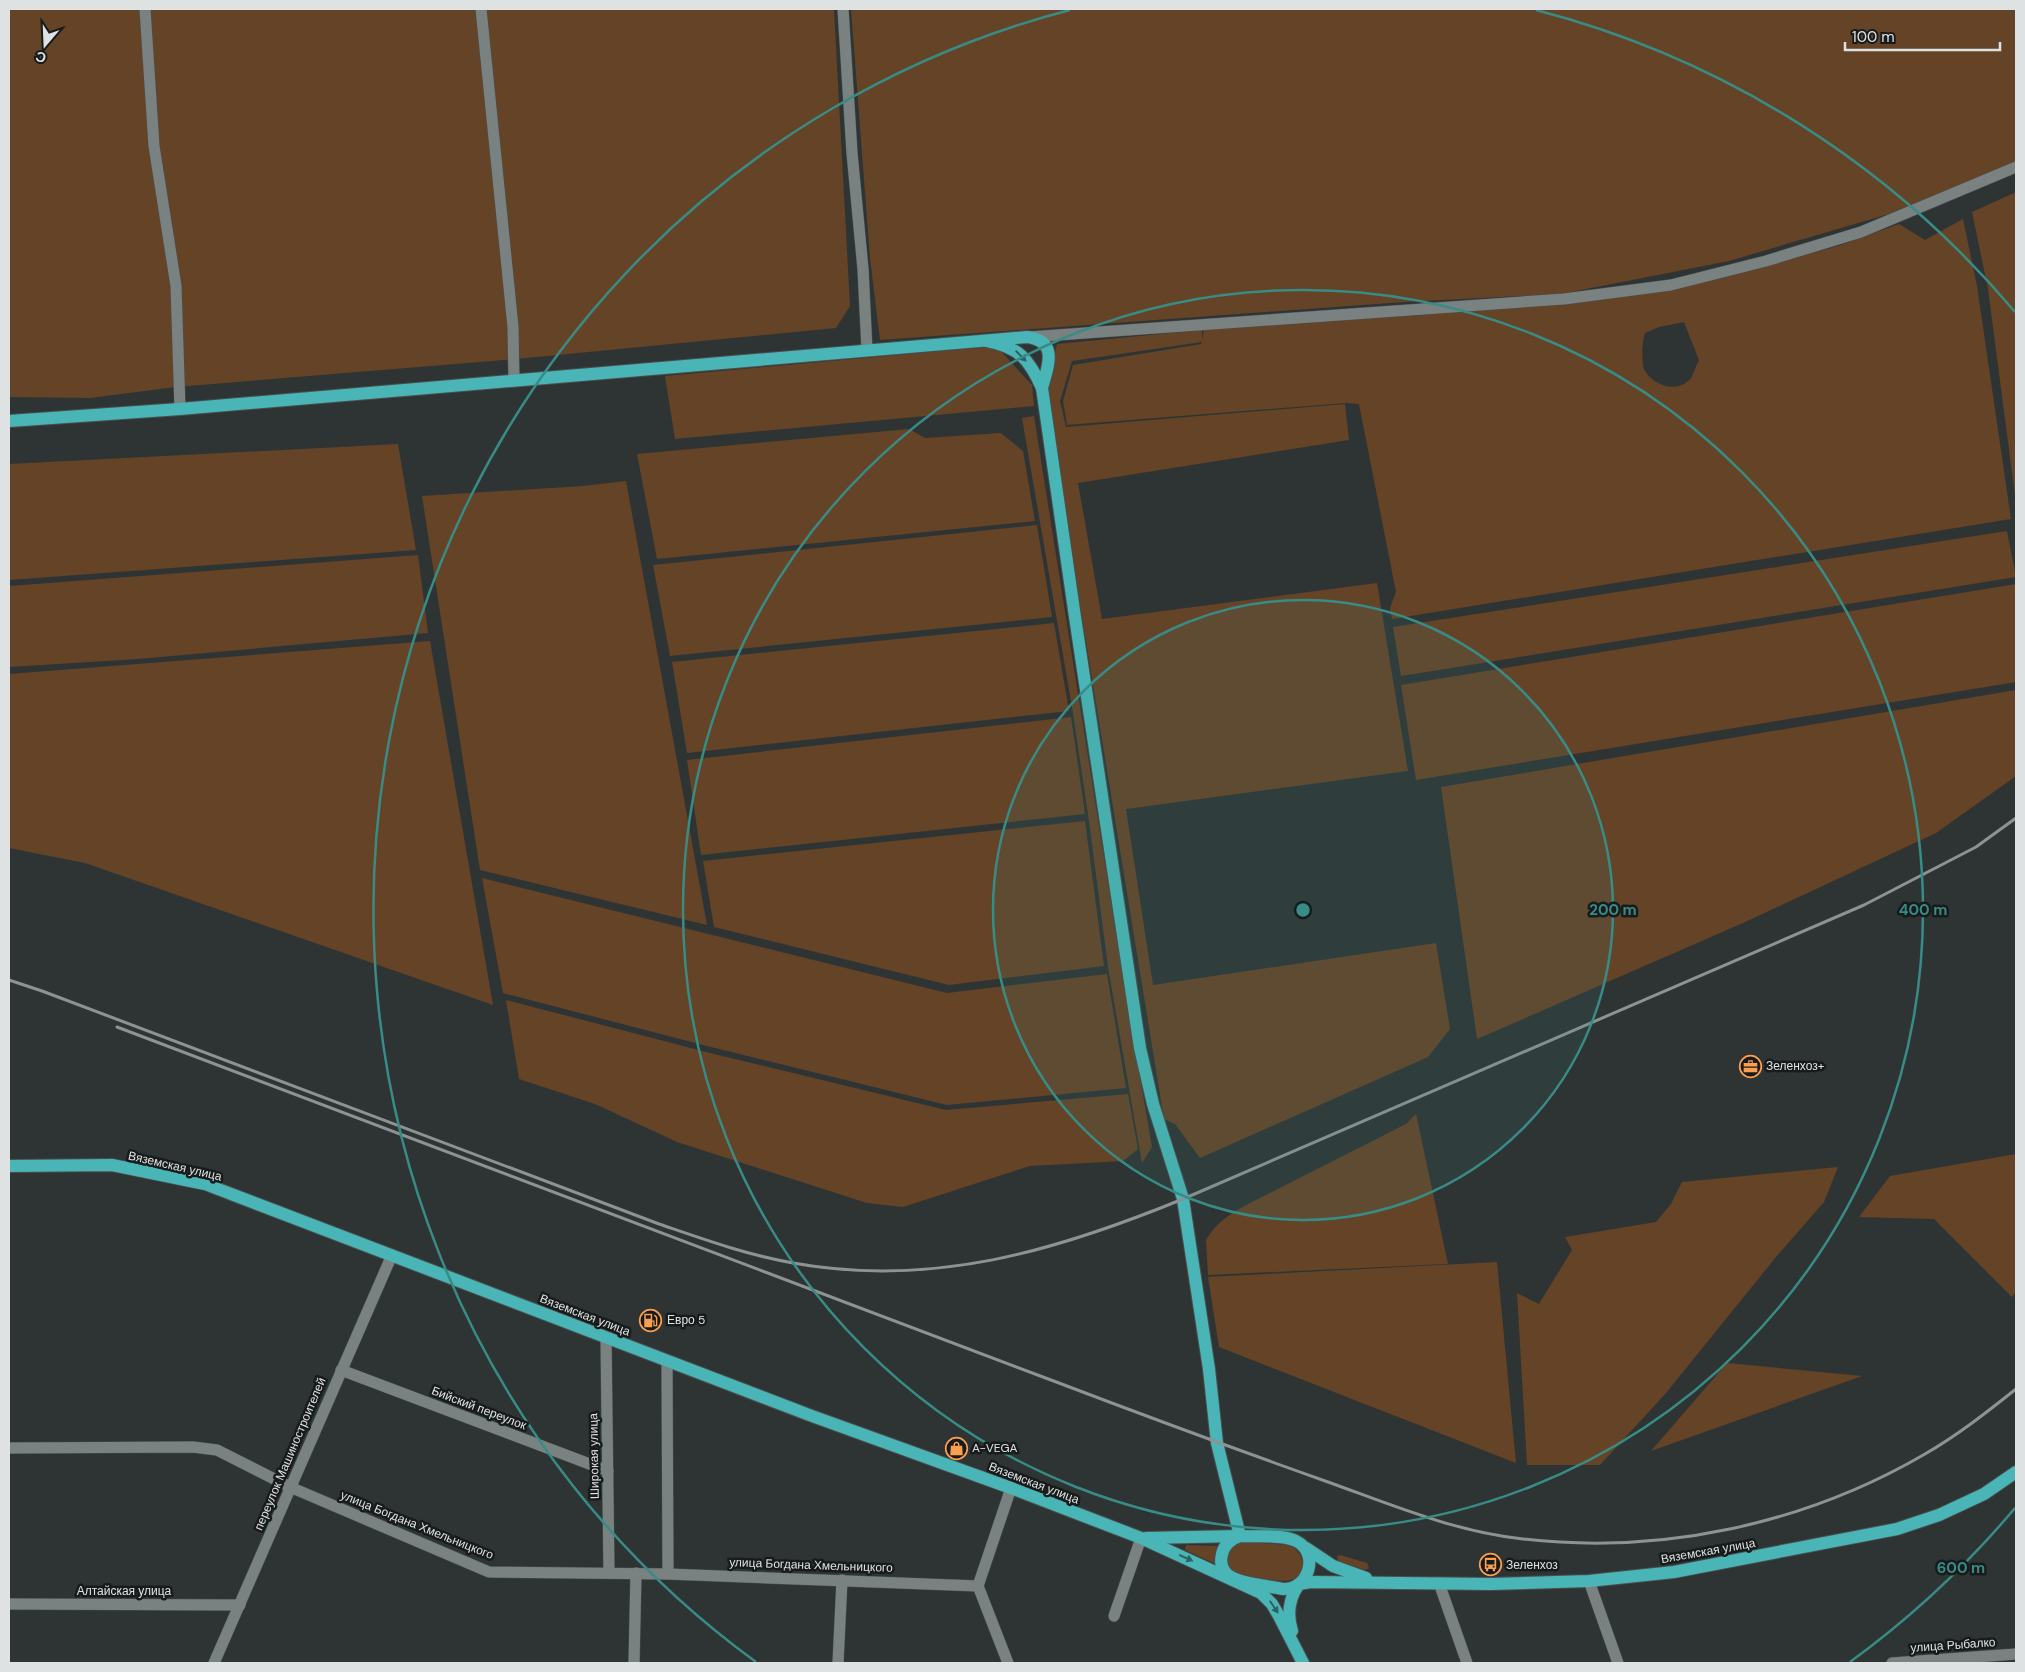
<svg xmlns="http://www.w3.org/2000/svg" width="2025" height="1672" viewBox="0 0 2025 1672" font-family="'DM Sans',sans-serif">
<rect width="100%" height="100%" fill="#2e3434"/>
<g fill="#654326" fill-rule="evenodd">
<polygon points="9,9 834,9 850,306 836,328 516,359 176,387 90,398 9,397"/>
<polygon points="851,9 2016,9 2016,162 1906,209 1729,261 1561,294 1404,302 880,340 870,258"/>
<polygon points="2016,192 2016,503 1988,289 1972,212"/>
<path d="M1963 219 1977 286 2011 519 1392 619 1390 608 1396 592 1359 404 1346 403 1067 425 1063 401 1073 365 1201 344 1202 342 1072 361 1060 401 1066 427 1345 404 1349 440 1078 483 1102 619 1377 583 1408 771 1126 809 1153 985 1436 943 1450 1029 1428 1057 1200 1158 1175 1124 1164 1119 1050 421 1046 386 1057 344 1202 330V340L1204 330 1519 307 1762 267 1841 245 1899 224 1925 240ZM1684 322 1699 360C1696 365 1694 373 1691 378 1678 394 1654 386 1645 371 1641 364 1642 340 1645 333L1659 327Z"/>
<polygon points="996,346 1032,385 1034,406 675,439 665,376"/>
<polygon points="1034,416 1126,997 1152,1147 1142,1163 1108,967 1089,821 1073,713 1022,418"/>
<polygon points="909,429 925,438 1001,433 1023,451 1035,521 657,559 637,454"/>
<polygon points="398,444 416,550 9,580 9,464"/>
<polygon points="626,481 707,925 480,870 422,496 583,486"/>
<polygon points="1037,525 1052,617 670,656 653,565"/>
<polygon points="2007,531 2016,577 1401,676 1393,627"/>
<polygon points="418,555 428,633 138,659 9,667 9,586"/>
<polygon points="2016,584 2016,682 1416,780 1401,685"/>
<polygon points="1054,623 1069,711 687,753 672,662"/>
<polygon points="430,641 493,1005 85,863 9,848 9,674"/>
<polygon points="2016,690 2016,776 1936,833 1743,923 1477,1039 1441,787"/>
<polygon points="1071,717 1085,814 701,855 687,760"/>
<polygon points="1085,821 1104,966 949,985 714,927 703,861"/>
<polygon points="482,878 947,993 1107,974 1126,1088 947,1105 707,1046 503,993"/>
<polygon points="506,1000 714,1054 946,1110 1128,1094 1138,1149 1123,1161 1030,1166 903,1207 867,1203 677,1142 595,1104 519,1079"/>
<path d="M1416 1114 1448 1264 1208 1275 1206 1240C1218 1219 1237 1210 1258 1199L1406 1124Z"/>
<polygon points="2016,1154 2016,1292 2012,1297 1934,1219 1859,1217 1890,1176"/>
<polygon points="1838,1167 1824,1202 1776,1257 1666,1393 1600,1465 1527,1465 1517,1293 1539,1304 1572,1250 1565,1237 1656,1222 1671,1204 1682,1182"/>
<polygon points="1497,1262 1516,1463 1219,1347 1208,1277"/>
<polygon points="1727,1363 1862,1376 1651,1451"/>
<path d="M1239 1542 1292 1545 1301 1556C1310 1588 1277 1581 1258 1578 1251 1577 1241 1577 1235 1573 1221 1564 1227 1549 1239 1542Z"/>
<polygon points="1186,1545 1219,1546 1216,1552 1216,1564 1185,1550"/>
<polygon points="1340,1555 1367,1563 1369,1568 1365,1570 1338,1561 1337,1556"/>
</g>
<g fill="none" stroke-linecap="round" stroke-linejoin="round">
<defs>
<g id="minor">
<polyline points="145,9 154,146 176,286 180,409"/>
<polyline points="481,9 513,327 514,381"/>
<polyline points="843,9 852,153 863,269 867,350"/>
<polyline points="1029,337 1564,299 1671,285 1766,261 1861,232 2016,167"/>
<polyline points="606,1338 609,1573"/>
<polyline points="667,1361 668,1574"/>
<polyline points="341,1370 608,1471"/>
<polyline points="9,1448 193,1447 217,1450 290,1487 489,1572 668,1574 978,1586"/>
<polyline points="1589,1581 1618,1663"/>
<polyline points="1439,1583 1467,1663"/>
<polyline points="978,1586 1011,1488"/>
<polyline points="978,1586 1008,1663"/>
<polyline points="9,1604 240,1605"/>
<polyline points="1114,1616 1141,1538"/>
<polyline points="214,1663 392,1255"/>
<polyline points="634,1663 636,1573"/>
<polyline points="838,1663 842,1580"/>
<polyline points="1892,1663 2016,1654"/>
</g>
<g id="major">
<path d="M987 341C1019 347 1029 359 1042 388L1075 617 1140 1048 1153 1104 1183 1199 1209 1369 1217 1443 1240 1536 1146 1538"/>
<path d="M9 421 180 409 1027 337C1059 341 1048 366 1042 388"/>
<polyline points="9,1166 112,1165 205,1184 812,1416 1011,1488 1141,1538 1261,1593 1272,1604 1279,1616 1303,1663"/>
<path d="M1240 1536C1255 1537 1283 1534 1296 1541 1320 1553 1309 1590 1283 1589 1276 1588 1268 1586 1260 1585 1243 1582 1216 1579 1222 1554 1224 1545 1231 1539 1240 1536Z"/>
<polyline points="1306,1548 1333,1566 1366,1578"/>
<path d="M1292 1631C1287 1615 1289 1598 1299 1584L1311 1582 1491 1584 1589 1581 1674 1572 1897 1529 1939 1515 1984 1494 2016 1472"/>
</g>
</defs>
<use href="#minor" stroke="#4a4f4f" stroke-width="12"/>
<use href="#major" stroke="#4a4f4f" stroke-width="14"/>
<use href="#minor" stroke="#7a8181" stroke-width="11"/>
<use href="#major" stroke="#49b5b6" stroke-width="12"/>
<g stroke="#8d9292" stroke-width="3">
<path d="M9 980 42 991 659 1224C703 1239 747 1255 793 1263 932 1288 1056 1251 1183 1199L1864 905 1976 847 2016 818"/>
<path d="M117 1027C427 1147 739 1263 1051 1380 1143 1415 1235 1449 1328 1482 1392 1505 1456 1532 1523 1539 1662 1555 1805 1524 1925 1454 1958 1435 1987 1412 2016 1389"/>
</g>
</g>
<defs><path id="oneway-solid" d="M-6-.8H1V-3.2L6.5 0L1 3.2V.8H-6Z" transform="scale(1.25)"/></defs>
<g fill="#2e6061">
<use href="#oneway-solid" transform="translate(1021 356) rotate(45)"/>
<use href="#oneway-solid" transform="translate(1186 1558) rotate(24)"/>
<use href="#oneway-solid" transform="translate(1274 1607) rotate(56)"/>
</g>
<circle cx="1303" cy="910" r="310" fill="#388c85" fill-opacity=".12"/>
<g fill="none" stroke="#388c85" stroke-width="2.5">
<circle cx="1303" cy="910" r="310"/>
<circle cx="1303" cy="910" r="620"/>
<path d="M2015 1508A930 930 0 0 1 1850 1662M756 1662A930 930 0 0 1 1070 10M1536 10A930 930 0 0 1 2015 312"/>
</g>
<defs>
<symbol id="office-ring" viewBox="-11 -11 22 22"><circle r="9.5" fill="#181b1b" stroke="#fa9f4f" stroke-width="1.5"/><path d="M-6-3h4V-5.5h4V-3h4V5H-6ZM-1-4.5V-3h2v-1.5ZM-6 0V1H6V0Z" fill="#fa9f4f"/></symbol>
<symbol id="fuel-ring" viewBox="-11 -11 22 22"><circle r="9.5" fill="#181b1b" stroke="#fa9f4f" stroke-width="1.5"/><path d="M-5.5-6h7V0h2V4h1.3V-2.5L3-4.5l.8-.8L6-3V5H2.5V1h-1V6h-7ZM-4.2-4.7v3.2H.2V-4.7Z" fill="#fa9f4f"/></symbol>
<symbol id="shop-ring" viewBox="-11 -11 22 22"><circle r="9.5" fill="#181b1b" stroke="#fa9f4f" stroke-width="1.5"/><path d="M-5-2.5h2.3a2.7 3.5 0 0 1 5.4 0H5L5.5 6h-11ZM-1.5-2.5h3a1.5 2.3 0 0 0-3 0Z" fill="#fa9f4f"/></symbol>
<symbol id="bus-ring" viewBox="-11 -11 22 22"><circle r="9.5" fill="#181b1b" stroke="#fa9f4f" stroke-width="1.5"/><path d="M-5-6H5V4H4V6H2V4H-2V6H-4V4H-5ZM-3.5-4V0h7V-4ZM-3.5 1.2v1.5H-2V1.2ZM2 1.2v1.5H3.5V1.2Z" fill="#fa9f4f"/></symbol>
</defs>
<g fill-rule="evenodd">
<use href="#office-ring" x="1738" y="1054" width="25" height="25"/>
<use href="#fuel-ring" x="638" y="1308" width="25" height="25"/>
<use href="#shop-ring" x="944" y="1436" width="25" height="25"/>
<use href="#bus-ring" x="1478" y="1552" width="25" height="25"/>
</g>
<g text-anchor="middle" stroke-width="5" stroke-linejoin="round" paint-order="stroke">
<g font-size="12" fill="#dee2e2" stroke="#181b1b" text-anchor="start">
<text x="1766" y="1070">Зеленхоз+</text>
<text x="667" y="1324">Евро 5</text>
<text x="972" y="1452">A-VEGA</text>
<text x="1506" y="1569">Зеленхоз</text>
</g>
<g font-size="12" fill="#dee2e2" stroke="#181b1b">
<text transform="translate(175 1166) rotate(13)" y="4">Вяземская улица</text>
<text transform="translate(585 1315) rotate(21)" y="4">Вяземская улица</text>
<text transform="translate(479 1408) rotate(21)" y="4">Бийский переулок</text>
<text transform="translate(290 1454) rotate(-67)" y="4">переулок Машиностроителей</text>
<text transform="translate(594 1456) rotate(-91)" y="4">Широкая улица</text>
<text transform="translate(1034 1483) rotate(21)" y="4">Вяземская улица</text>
<text transform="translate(417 1525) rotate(22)" y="4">улица Богдана Хмельницкого</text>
<text transform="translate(1708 1551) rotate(-10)" y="4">Вяземская улица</text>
<text transform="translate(811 1565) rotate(2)" y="4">улица Богдана Хмельницкого</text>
<text x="124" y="1595">Алтайская улица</text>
<text transform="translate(1953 1645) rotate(-4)" y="4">улица Рыбалко</text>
</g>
</g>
<circle cx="1303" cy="910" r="8" fill="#388c85" stroke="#181b1b" stroke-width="2.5"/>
<g font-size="15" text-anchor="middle" font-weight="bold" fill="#388c85" stroke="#181b1b" stroke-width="5" stroke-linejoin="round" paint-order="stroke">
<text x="1613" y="915">200 m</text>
<text x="1923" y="915">400 m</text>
<text x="1961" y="1573">600 m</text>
</g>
<rect width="2025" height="1672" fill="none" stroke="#dee2e2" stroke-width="20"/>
<g transform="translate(45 45) rotate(199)" stroke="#181b1b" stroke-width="4" paint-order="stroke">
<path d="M0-4L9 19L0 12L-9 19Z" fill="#dee2e2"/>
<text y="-8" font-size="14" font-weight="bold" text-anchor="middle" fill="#dee2e2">С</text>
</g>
<path d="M1845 42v8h155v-8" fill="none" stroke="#dee2e2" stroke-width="2.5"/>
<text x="1852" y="42" font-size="15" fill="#dee2e2" stroke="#181b1b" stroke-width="4" paint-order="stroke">100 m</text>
</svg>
